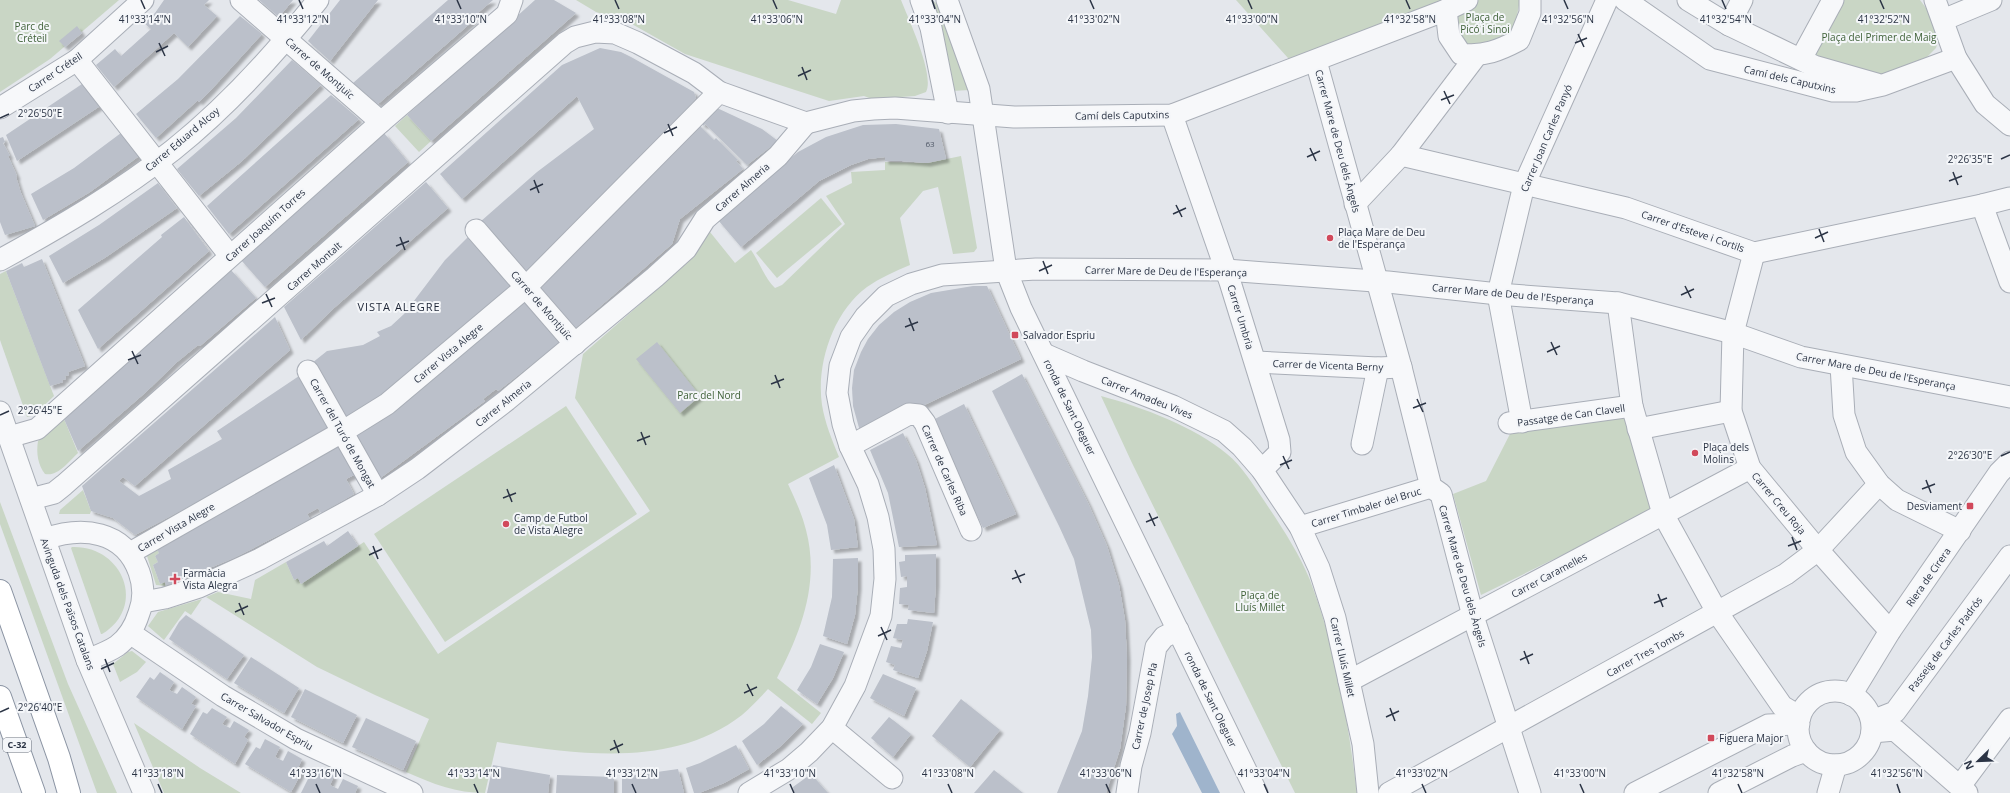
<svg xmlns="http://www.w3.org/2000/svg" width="2010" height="793" viewBox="0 0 2010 793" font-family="'Open Sans',sans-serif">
<defs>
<filter id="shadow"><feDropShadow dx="3.5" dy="3.5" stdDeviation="1" flood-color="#0004"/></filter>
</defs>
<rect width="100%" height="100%" fill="#e4e7ec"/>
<g fill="#c9d6c5">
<polygon points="0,0 119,0 50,59 0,92"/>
<path d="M576 0H788L836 14 841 0H901C908 18 935 75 926 92L915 96 872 99 864 96 829 101 685 54 630 23 596 12Z"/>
<polygon points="1236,0 1467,0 1297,68"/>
<polygon points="1479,0 1520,0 1513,36 1468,49 1456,37 1455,12"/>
<polygon points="1844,0 1920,0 1935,20 1940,34 1936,48 1927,57 1883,74 1826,64 1812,57"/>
<polygon points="933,1 936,3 942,13 970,90 952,91 932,3"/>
<polygon points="407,115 431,141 419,152 395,126"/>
<path d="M961 156 977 248 974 252 953 254 938 187 923 191 900 218 910 265C895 271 880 278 867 287 833 312 816 364 822 405 825 423 832 440 839 457L788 484C795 499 802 514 806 530 820 583 801 632 777 678L821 713 812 724 768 689C760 698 751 707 742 715 672 769 578 754 497 742L485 793C456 793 433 784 406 772L429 719 375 695 317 667 206 597 218 592 251 599 255 580 286 562 294 580 298 578 301 584 364 542 438 654 650 511 575 398 583 354 686 264 710 232 735 263 751 250C760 263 765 279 775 288L782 285 845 224 826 196 852 183 851 172 885 170V162L927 163Z"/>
<polygon points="821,198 842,224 777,278 756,253"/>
<polygon points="6,271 54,396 34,415 27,417 0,340 0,274"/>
<path d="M1101 396C1142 407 1195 427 1227 454 1242 466 1254 486 1265 502 1281 526 1299 553 1310 580 1336 648 1348 721 1357 793H1295L1132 463Z"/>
<polygon points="566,406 637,514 445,642 374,534"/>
<polygon points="1631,413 1654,510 1481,595 1453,494 1486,481 1511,432"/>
<path d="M64 419 78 453C69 461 58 477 45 474 38 465 36 453 38 441Z"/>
<polygon points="83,490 91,511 90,514 59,514 60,510"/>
<polygon points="0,502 68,684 117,793 97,793 0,524"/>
<path d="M72 547C122 545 148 606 102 634H101L71 548Z"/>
<polygon points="156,547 159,553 155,556 158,562 153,565 160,584 165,582 166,586 156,585 147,556"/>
<polygon points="202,599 191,615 185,611 164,640 148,626 158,612"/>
<polygon points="132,651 146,662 137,672 120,682 113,664 128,652"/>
<polygon points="134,723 200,768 241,793 164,793"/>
</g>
<polygon fill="#9fb4cc" points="1180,712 1220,793 1202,793 1172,734 1177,726 1176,714"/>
<g fill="#bbc0ca" filter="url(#shadow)">
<polygon points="164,0 209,0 204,5 217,16 188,47 174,33 114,87 96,65 115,49 121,56 151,29 144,23 155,13"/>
<polygon points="259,0 293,0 279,17"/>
<polygon points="340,0 378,0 330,61 308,41"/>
<polygon points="448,0 493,0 472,18 474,20 378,104 353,83"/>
<polygon points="535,0 554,0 576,13 431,141 407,115"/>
<polygon points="240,16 262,34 210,91 199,102 198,100 156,138 136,114 178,79"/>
<polygon points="77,26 82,33 65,47 59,41"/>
<polygon points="600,48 621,52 631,57 694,92 696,98 680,118 525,275 480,222 537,172 594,129 577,96 462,199 440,174 562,65"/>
<polygon points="292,60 321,85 242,161 199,196 177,169 236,118"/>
<polygon points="82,84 100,106 17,161 6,135"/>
<polygon points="331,95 359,119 229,234 207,206"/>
<polygon points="717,108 762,129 778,141 747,165 705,124 704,126 700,122"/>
<polygon points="698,124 714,140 716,138 738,160 736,161 743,169 680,219 672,244 573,330 538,286"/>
<polygon points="896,124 939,129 946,159 927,163 902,161 885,161 885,157 868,159 851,165 819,181 741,247 718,220 798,152 826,137 863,125"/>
<polygon points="121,133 139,156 90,192 43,220 31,194 74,168"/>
<polygon points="384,133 408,162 265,287 241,260"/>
<polygon points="3,137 5,142 3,143 10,156 8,156 17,176 16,177 21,193 35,226 5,235 0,222 0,138"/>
<polygon points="426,182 448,208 334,308 301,340 284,307"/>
<polygon points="158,183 177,208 106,257 63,283 49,256 99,225"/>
<polygon points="184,217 209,251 98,349 78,310 162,237 161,235"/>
<polygon points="470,235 512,285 387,394 343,419 312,363 327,351 363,345 380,336 377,332 391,326 404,314 445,260"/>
<polygon points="42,259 85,366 68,372 69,375 65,376 66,379 62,380 63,382 50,386 6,271 22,263 24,267"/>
<polygon points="231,270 256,298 200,346 198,345 177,362 146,392 78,451 64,419"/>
<polygon points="973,286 987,286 1021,359 861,435 853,406 852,388 854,370 861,352 868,339 879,325 894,312 910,302 931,293"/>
<polygon points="523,299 560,342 498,391 496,389 483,399 485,401 470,412 379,479 351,433"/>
<polygon points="275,317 290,350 135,486 123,477 119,481 139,496 171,479 168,470 222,439 217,431 302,374 329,427 214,493 135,535 113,518 91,511 82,486"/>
<polygon points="657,342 700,396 680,413 636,359"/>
<polygon points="1022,374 1088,503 1107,546 1119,585 1125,620 1127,658 1126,706 1120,749 1106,793 1057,793 1082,731 1088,696 1092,657 1091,630 1074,559 1059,526 992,391"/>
<polygon points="964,404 1016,514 983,528 931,421"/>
<polygon points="903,433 916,460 925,488 937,545 899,547 888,493 870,450"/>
<polygon points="338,441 356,474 346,479 354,494 321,513 318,508 307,514 310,519 234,558 166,586 165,582 160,584 153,565 158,562 155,556 159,553 156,547"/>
<polygon points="834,465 854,519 858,547 831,550 827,525 809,478"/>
<polygon points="348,531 358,546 301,584 298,578 294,580 286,562 324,541 327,546"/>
<polygon points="936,554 936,583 934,613 908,610 909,605 899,604 900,588 907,587 907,576 901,577 899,562 905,561 905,555"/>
<polygon points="858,558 858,586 855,615 847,644 823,636 832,597 833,559"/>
<polygon points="186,615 244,655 227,679 169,639 179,622"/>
<polygon points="908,619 933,622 927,651 918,678 893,670 895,665 886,662 891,646 901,648 903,640 893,638 897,624 907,624"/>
<polygon points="820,644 844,652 833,678 817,704 797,690 811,667"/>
<polygon points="251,657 299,688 284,713 234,683"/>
<polygon points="160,672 174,682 169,690 177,694 182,687 196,697 191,704 196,706 182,729 136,697 150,677 154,680"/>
<polygon points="883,674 916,688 904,716 870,698"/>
<polygon points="305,689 357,715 343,743 291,717"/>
<polygon points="961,699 1000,730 970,767 932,736"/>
<polygon points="781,706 803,724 782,745 757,765 742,741 764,724"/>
<polygon points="212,708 227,717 222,724 230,728 234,721 249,730 244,737 248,740 235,764 190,734 203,712 207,714"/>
<polygon points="889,717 911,734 893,757 871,738"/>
<polygon points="366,718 416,741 403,770 352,747"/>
<polygon points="265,739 280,747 275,757 283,761 288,751 302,759 298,768 303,770 291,792 245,764 256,747 260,749"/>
<polygon points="736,745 749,769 724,783 699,793 694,793 686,768 700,763"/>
<polygon points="493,765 550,775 548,793 487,793"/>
<polygon points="320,768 334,776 330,785 338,789 343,779 358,786 355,793 301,793 310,775 315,777"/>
<polygon points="678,769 684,793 622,793 622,777"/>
<polygon points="994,770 1023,793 974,793"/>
<polygon points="811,774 828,793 794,793 793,787"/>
<polygon points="557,775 614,777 614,793 556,793"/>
</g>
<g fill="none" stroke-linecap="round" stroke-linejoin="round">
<defs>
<g id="minor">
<polyline points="241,0 381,122"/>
<polyline points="921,0 931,28 948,113"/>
<polyline points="947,0 979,89 1006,270 1021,308 1257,793"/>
<polyline points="1625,0 1710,59 1833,91 1856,91 1883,85 1956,58"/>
<polyline points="1688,0 1729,25 1814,66 1877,84"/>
<polyline points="1935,0 1956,58 1985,104 2010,125"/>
<path d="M1446 10 1449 36 1461 54C1484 57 1500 50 1519 40L1530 13V0"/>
<polyline points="1943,20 1991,0"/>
<polyline points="1729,25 1742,0"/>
<polyline points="1801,59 1833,0"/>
<polyline points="77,60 230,256"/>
<polyline points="1316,61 1401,367 1431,487 1441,494 1473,616 1530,793"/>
<polyline points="0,108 77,60 143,0"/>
<polyline points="1172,115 1230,282 1279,440 1280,452 1262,470"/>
<polyline points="806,123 853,111 873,109 895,108 1014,117 1172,115 1446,10 1467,0"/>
<polyline points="1401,155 1626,208 1754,253 1982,205 2010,198"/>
<polyline points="1355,204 1401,155 1476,56"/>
<polyline points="1982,205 2010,282"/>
<polyline points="476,230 575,344"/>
<polyline points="1754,253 1733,333 1731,411 1750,468 1818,550 1890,631"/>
<path d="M0 260C60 227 120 192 173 150 228 106 275 54 318 0"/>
<polyline points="1618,303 1632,406 1663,514 1717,612 1782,706 1800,717"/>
<polyline points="1044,354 1083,371 1173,406 1224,431 1242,447 1262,470 1300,527 1319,568 1335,618 1363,744 1368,793"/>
<polyline points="1256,362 1378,368 1401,367"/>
<polyline points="1841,365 1844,415 1856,452 1879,484 1897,500 1960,531"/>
<polyline points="308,371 378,495"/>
<polyline points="0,412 87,660 144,793"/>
<polyline points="1522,422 1498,294 1524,185 1607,0"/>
<polyline points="1509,423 1632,406"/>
<polyline points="1638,429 1731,411"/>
<polyline points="9,437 37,429 381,122 507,14 512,0"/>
<polyline points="1362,444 1378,368"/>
<polyline points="850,446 909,414 919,415 925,423 971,530"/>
<polyline points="31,499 54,493 64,485 565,43 575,37 595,32 615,33 638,43 694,73 719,92 806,123"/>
<polyline points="1300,527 1431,487"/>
<path d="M45 539C82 526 124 530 139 572 144 586 144 600 139 613 135 626 128 638 117 646 108 652 97 656 87 660"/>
<polyline points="130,553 342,432 387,404 526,287 719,92"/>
<polyline points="143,602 165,598 199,587 260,559 378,495 417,469 507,400 655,277 686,249 705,219 778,156 806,123"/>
<polyline points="130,633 223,696 296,739 412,793"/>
<polyline points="1349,681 1750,468"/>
<circle cx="1835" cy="728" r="37"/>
<polyline points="1851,695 1890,631 1999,473 2010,462"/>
<polyline points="1872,721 1895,712 2010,556"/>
<polyline points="832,728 892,778"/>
<polyline points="1872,732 1895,730 1967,793"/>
<polyline points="1960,786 2010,719"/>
<polyline points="749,793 789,769 809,752 832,728 855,686 881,616 885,579 884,549 878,517 868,484 850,446 843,424 837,393 840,366 851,337 865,317 886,296 911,284 942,275 1036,269 1226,270 1388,282 1498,294 1618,303 1733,333 1801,357 2010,397"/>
<polyline points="1127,793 1131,766 1140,733 1156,647 1164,637 1178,630"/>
<polyline points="1389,793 1786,574 1818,550 1879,484"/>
<polyline points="1635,793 1768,725 1799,724"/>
<polyline points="1719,793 1792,756 1806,751"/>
<polyline points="1828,793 1836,765"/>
</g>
<g id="highway">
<polyline points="0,591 59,758 69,793"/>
<polyline points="0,697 34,793"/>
</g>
</defs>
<use href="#minor" stroke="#a9aeb7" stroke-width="23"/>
<use href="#highway" stroke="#8b94a3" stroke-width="24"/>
<use href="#minor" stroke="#f7f8fa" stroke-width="21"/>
<use href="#highway" stroke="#fff" stroke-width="22"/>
</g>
<path fill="none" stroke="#2b3445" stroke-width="1.5" d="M141 0 145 9M299 0 303 9M457 0 461 9M615 0 619 9M773 0 777 9M932 0 935 9M1090 0 1094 9M1248 0 1252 9M1406 0 1410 9M1564 0 1568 9M1722 0 1726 9M1880 0 1884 9M1578 34 1584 47M159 43 165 56M1575 43 1587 38M156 52 168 46M802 67 807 80M798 76 811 70M1444 91 1450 104M1441 100 1454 95M0 118 9 114M668 124 673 136M664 133 677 127M1310 148 1316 161M1307 157 1320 151M2001 159 2010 155M1953 172 1958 185M534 180 539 193M1949 181 1962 176M530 190 543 184M1176 205 1182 217M1173 214 1186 208M1819 229 1824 242M400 237 405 250M1815 238 1828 232M396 246 409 241M1043 261 1048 274M1039 271 1052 265M1685 286 1691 298M266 294 272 307M1681 295 1694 289M262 303 275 298M909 318 914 331M905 327 918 322M1551 342 1557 355M132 351 138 364M1547 352 1560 346M128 360 141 355M775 375 780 388M771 384 784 379M1417 399 1423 412M1413 408 1426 403M0 415 9 411M641 432 646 445M637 441 650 436M1283 456 1289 469M2001 456 2010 452M1280 465 1292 460M1926 480 1931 493M507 489 512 502M1922 489 1935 484M503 498 516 493M1149 513 1155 526M1146 522 1158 517M1792 537 1797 550M373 546 378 559M1788 546 1801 541M369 555 382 549M1015 570 1021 583M1012 579 1025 574M1658 594 1663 607M239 603 244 615M1654 603 1667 598M235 612 248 606M881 627 887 640M878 636 891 630M1524 651 1529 664M105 659 110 672M1520 660 1533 654M101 669 114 663M747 684 753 696M744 693 757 687M1390 708 1395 721M0 712 9 708M1386 717 1399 711M614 740 619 753M610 750 623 744M158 784 162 793M316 784 320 793M474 784 478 793M632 784 636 793M790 784 794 793M948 784 952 793M1106 784 1110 793M1264 784 1268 793M1422 784 1426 793M1580 784 1584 793M1738 784 1742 793M1897 784 1900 793"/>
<g fill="#d1495b" stroke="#f4f6f9" stroke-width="1.5">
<circle cx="1330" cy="238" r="4"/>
<rect x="1011" y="331" width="8" height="8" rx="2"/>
<circle cx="1695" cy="453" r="4"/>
<rect x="1966" y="502" width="8" height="8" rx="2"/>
<circle cx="506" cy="524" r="4"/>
<path d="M173 573h4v4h4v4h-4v4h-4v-4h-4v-4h4z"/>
<rect x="1707" y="734" width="8" height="8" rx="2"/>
</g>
<g text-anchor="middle" stroke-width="4" stroke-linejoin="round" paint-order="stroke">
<g font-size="8" fill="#4f5766">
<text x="930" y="147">63</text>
</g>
<rect fill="#f4f6f9" stroke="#676e7b" stroke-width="1" x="3" y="738" width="28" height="14" rx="3"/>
<g font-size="9" font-weight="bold" fill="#2b3445">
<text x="17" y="748">C-32</text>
</g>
<g font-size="10" fill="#3f6138" stroke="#f4f6f9">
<text x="1485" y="21">Plaça de<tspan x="1485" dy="12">Picó i Sinoi</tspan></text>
<text x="32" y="30">Parc de<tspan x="32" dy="12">Créteil</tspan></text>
<text x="1879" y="41">Plaça del Primer de Maig</text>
<text x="709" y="399">Parc del Nord</text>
<text x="1260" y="599">Plaça de<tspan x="1260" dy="12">Lluís Millet</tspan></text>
</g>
<g font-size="10" fill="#2b3445" stroke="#f4f6f9">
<text transform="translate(320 68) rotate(41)" y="4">Carrer de Montjuïc</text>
<text transform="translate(55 72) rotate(-34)" y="4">Carrer Créteil</text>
<text transform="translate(1790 79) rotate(13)" y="4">Camí dels Caputxins</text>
<text transform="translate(1122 115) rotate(-1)" y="4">Camí dels Caputxins</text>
<text transform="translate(1546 138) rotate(-67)" y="4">Carrer Joan Carles Panyó</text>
<text transform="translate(182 139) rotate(-40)" y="4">Carrer Eduard Alcoy</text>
<text transform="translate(1338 141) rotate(75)" y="4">Carrer Mare de Deu dels Àngels</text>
<text transform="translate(742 187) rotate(-41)" y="4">Carrer Almeria</text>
<text transform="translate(265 225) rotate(-42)" y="4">Carrer Joaquím Torres</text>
<text transform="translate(1693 231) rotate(19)" y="4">Carrer d'Esteve i Cortils</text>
<text transform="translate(314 266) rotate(-41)" y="4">Carrer Montalt</text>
<text transform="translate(1166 271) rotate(1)" y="4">Carrer Mare de Deu de l'Esperança</text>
<text transform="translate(1513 294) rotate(5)" y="4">Carrer Mare de Deu de l'Esperança</text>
<text transform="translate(542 305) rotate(49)" y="4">Carrer de Montjuïc</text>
<text transform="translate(1241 317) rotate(73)" y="4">Carrer Umbria</text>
<text transform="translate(448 353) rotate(-40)" y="4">Carrer Vista Alegre</text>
<text transform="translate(1328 365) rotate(2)" y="4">Carrer de Vicenta Berny</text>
<text transform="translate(1876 371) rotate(11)" y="4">Carrer Mare de Deu de l'Esperança</text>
<text transform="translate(1147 397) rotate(22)" y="4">Carrer Amadeu Vives</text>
<text transform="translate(503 403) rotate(-39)" y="4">Carrer Almeria</text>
<text transform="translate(1070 407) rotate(64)" y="4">ronda de Sant Oleguer</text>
<text transform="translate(1571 415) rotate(-8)" y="4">Passatge de Can Clavell</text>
<text transform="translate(343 433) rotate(61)" y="4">Carrer del Turó de Mongat</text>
<text transform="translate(945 470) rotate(66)" y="4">Carrer de Carles Riba</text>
<text transform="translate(1779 503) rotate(50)" y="4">Carrer Creu Roja</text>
<text transform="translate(1366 507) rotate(-17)" y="4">Carrer Timbaler del Bruc</text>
<text transform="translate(176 527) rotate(-30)" y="4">Carrer Vista Alegre</text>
<text transform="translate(1549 575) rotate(-28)" y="4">Carrer Caramelles</text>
<text transform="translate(1463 576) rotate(74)" y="4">Carrer Mare de Deu dels Àngels</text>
<text transform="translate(1928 577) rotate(-55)" y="4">Riera de Cirera</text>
<text transform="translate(68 604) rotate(70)" y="4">Avinguda dels Països Catalans</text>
<text transform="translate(1945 644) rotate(-53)" y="4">Passeig de Carles Padrós</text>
<text transform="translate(1645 653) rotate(-29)" y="4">Carrer Tres Tombs</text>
<text transform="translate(1343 657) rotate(77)" y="4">Carrer Lluís Millet</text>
<text transform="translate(1211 699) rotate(64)" y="4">ronda de Sant Oleguer</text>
<text transform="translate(1144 706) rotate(-78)" y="4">Carrer de Josep Pla</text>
<text transform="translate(267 721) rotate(30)" y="4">Carrer Salvador Espriu</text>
</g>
<g font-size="10" fill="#2b3445" stroke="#f4f6f9" text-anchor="start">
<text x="1338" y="236">Plaça Mare de Deu<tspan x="1338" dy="12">de l'Esperança</tspan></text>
<text x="1023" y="339">Salvador Espriu</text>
<text x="1703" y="451">Plaça dels<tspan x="1703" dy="12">Molins</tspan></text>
<text x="1962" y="510" text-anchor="end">Desviament</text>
<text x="514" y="522">Camp de Futbol<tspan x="514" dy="12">de Vista Alegre</tspan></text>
<text x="183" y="577">Farmàcia<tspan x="183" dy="12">Vista Alegra</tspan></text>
<text x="1719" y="742">Figuera Major</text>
</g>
<g font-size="11" letter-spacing="1" fill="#1d2536" stroke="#f4f6f9">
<text x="399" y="311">VISTA ALEGRE</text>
</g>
</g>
<g font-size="10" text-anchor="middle" fill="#2b3445" stroke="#f4f6f9" stroke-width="4" stroke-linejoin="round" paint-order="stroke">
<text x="145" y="23">41°33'14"N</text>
<text x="303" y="23">41°33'12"N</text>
<text x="461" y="23">41°33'10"N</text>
<text x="619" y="23">41°33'08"N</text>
<text x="777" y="23">41°33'06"N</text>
<text x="935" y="23">41°33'04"N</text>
<text x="1094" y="23">41°33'02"N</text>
<text x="1252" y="23">41°33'00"N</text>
<text x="1410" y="23">41°32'58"N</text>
<text x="1568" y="23">41°32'56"N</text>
<text x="1726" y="23">41°32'54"N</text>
<text x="1884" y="23">41°32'52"N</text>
<text x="40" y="117">2°26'50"E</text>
<text x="1970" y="163">2°26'35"E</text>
<text x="40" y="414">2°26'45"E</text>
<text x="1970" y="459">2°26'30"E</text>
<text x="40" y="711">2°26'40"E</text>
<text x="158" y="777">41°33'18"N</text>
<text x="316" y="777">41°33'16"N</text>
<text x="474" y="777">41°33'14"N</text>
<text x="632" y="777">41°33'12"N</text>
<text x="790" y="777">41°33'10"N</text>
<text x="948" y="777">41°33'08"N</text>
<text x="1106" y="777">41°33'06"N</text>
<text x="1264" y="777">41°33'04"N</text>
<text x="1422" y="777">41°33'02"N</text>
<text x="1580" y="777">41°33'00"N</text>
<text x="1738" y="777">41°32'58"N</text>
<text x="1897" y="777">41°32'56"N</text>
</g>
<g transform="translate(1978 761) rotate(247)" stroke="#f4f6f9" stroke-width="3" paint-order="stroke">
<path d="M0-3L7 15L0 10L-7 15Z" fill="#2b3445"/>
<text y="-6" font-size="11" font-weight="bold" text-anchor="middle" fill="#2b3445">N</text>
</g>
</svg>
